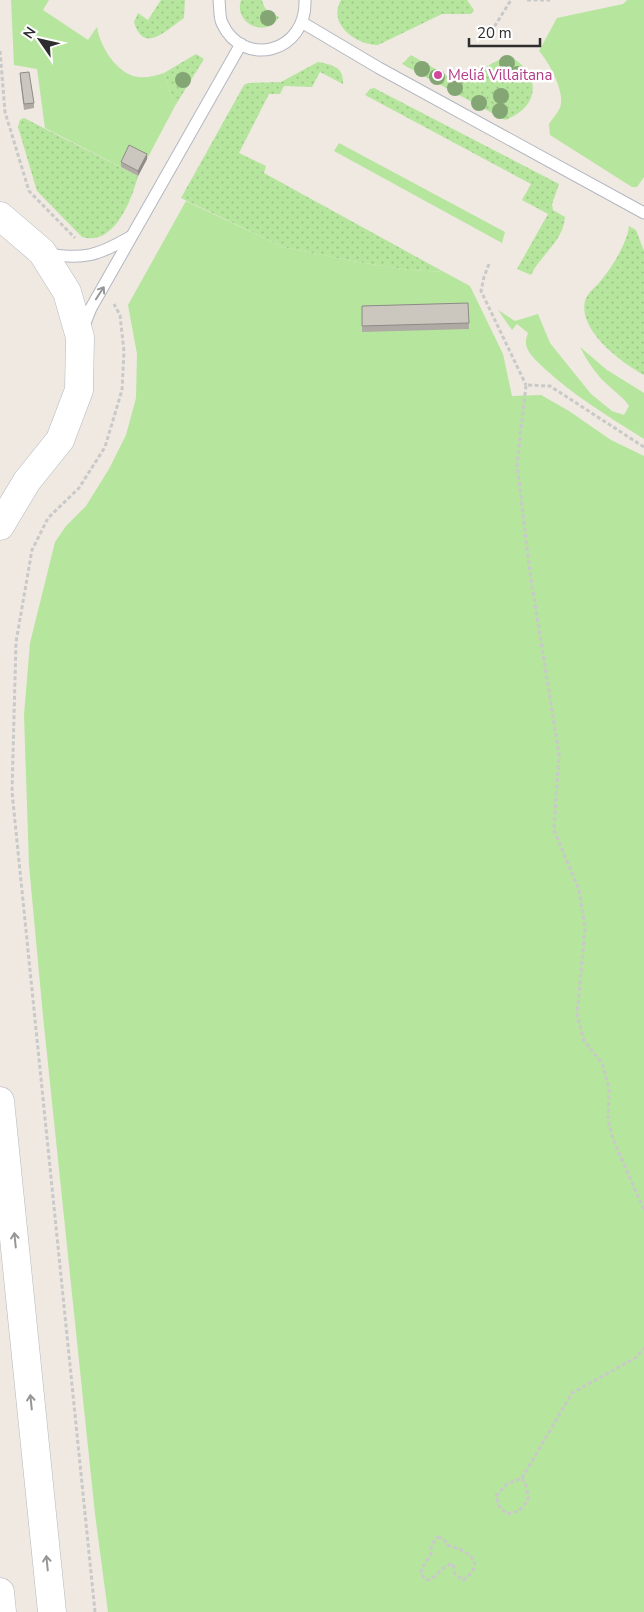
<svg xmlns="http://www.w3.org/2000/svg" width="644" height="1612" viewBox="0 0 644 1612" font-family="'Nunito Sans',sans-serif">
<defs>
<pattern id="garden-dots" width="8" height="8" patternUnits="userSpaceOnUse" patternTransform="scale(1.25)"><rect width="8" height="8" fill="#b6e59e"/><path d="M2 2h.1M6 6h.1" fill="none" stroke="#9dc588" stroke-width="1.8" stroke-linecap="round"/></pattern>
</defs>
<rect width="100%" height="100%" fill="#efe9e1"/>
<g fill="#b6e59e">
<path d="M11 0H49L43 10 88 40 97 27C100 46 114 69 133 76 143 79 155 76 164 73L175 106 147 159 129 151 121 167 45 128 37 69 14 65Z"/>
<path d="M627 0H644V177L637 187H632L550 135 549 124C552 119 557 114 560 108 566 93 549 62 539 51L557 18 623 4Z"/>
<polygon points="339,143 505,232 502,243 334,151"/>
<polygon points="186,201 283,247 352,261 409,270 444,272 470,286 503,354 512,396 541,395 569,411 611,440 644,456 644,1612 108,1612 95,1514 43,1016 29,865 24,715 30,643 55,542 66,526 86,506 109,469 126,435 136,398 137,354 128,305"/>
<path d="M498 310 515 321 538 314 550 343 591 394 612 411 624 415 629 406C623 397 616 393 609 386 596 375 588 362 580 347L607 370 644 393V439C609 417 576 397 545 369 539 363 531 357 527 348 525 343 526 338 528 333L517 324 512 330Z"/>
</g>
<g fill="url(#garden-dots)">
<path d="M161 0H185L184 18C166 30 144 55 134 22L138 13 148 20Z"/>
<path d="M241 0H262C264 10 270 14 279 17 267 39 233 24 241 0Z"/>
<path d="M341 0H467L474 10 471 14H442L378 45C356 45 327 24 341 0Z"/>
<polygon points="196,54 204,59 175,106 164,73"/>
<path d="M411 55 458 82 508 55C542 73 541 107 505 120L402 64Z"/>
<path d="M318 62C333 65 344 67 343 84L320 72 312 87 284 86 280 94H269L239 153 266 166 264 173 444 272 409 270 352 261 283 247 181 198 244 85 248 83 281 82Z"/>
<path d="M374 88 559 184 552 204 553 210 565 217C563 242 541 254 531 275L517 269 548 214 522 200 531 184 365 95 370 89Z"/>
<path d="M24 118 138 176C132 199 114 247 82 237L37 191 18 127 20 120Z"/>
<path d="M629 226 636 230 644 251V375C622 363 578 331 585 301 587 294 594 288 599 283 611 269 627 244 629 226Z"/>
</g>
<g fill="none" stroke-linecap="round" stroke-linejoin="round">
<defs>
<g id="service">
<path d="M219 0C220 7 219 17 222 23 243 69 307 53 305 0"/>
<polyline points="303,23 379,68 644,213"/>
<path d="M46 253C82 261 99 255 130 237"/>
<polyline points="83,328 91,308 241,44"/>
</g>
<g id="secondary">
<polyline points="0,216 42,252 67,292 80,337 79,390 60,440 27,481 0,526"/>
<polyline points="0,1101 52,1612"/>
<polyline points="0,1592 2,1612"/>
</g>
</defs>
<use href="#service" stroke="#b4b7c1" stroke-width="13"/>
<use href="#secondary" stroke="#b4b7c1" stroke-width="29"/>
<g stroke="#c9c9c9" stroke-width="3" stroke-dasharray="4 2.5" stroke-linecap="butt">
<polyline points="527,0 550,0"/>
<polyline points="491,32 511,0"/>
<polyline points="0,51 5,112 29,191 75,238"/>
<polyline points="489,264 484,277 481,291 526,385"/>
<polyline points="644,447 550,386 526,385 517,464 530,573 559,754 554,830 579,890 585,928 577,1015 584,1041 602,1063 609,1088 608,1120 613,1139 644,1210"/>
<polyline points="522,1478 527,1488 528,1500 519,1511 507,1514 499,1506 496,1496 507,1484 522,1478 572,1393 635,1358 644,1348"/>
<path d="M438 1537 444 1539 447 1545C466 1550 489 1562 463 1580L455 1574 453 1564C441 1565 438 1577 427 1580L421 1575 422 1568 431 1554V1545Z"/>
<polyline points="95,1612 12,792 16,642 32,550 48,518 79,488 105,447 122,390 124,352 120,315 114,304"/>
</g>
<use href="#service" stroke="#fff" stroke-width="11"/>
<use href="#secondary" stroke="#fff" stroke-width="28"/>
</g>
<g fill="#84a574">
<circle cx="268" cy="18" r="8"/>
<circle cx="507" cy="63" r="8"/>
<circle cx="422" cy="69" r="8"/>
<circle cx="518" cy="74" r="8"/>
<circle cx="437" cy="77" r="8"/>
<circle cx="183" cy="80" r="8"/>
<circle cx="455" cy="88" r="8"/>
<circle cx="501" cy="96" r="8"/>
<circle cx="479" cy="103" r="8"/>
<circle cx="500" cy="111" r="8"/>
</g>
<g fill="#afaba4">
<polygon points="20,73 34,103 34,108 24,110 20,79"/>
<polygon points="147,159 138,176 121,167 121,162"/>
<polygon points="468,303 469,329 362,332 362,306"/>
</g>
<polygon fill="#8e8b86" points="147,154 147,159 138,176 138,171"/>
<g fill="#cbc7bf" stroke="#8e8b86">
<polygon points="29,72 34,103 24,104 20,73"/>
<polygon points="129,145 147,154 138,171 121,162"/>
<polygon points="468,303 469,323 362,326 362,306"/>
</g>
<defs><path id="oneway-shaft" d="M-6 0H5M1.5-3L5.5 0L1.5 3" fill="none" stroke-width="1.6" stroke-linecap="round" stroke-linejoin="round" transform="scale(1.25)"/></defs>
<g stroke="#969696">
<use href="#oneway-shaft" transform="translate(100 293) rotate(-57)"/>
<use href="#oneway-shaft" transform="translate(15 1240) rotate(-96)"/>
<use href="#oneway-shaft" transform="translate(31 1402) rotate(-96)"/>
<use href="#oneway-shaft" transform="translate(47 1563) rotate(-96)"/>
</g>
<circle fill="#d1479c" stroke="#fff" stroke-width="2" cx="438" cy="75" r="5"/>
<g text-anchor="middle" stroke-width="5" stroke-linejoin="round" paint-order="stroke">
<g font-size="15" fill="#b23c85" stroke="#fff" text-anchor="start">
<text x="448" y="80">Meliá Villaitana</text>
</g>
</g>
<g transform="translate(40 40) rotate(304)" stroke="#ffffff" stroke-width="4" paint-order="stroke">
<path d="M0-4L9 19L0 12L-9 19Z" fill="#2e2e2e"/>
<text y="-8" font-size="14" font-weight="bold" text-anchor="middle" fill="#2e2e2e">N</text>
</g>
<path d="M469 38v8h71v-8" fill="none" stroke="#2e2e2e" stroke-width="2.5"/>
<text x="477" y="38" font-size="15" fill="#2e2e2e" stroke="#ffffff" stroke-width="4" paint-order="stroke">20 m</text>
</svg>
